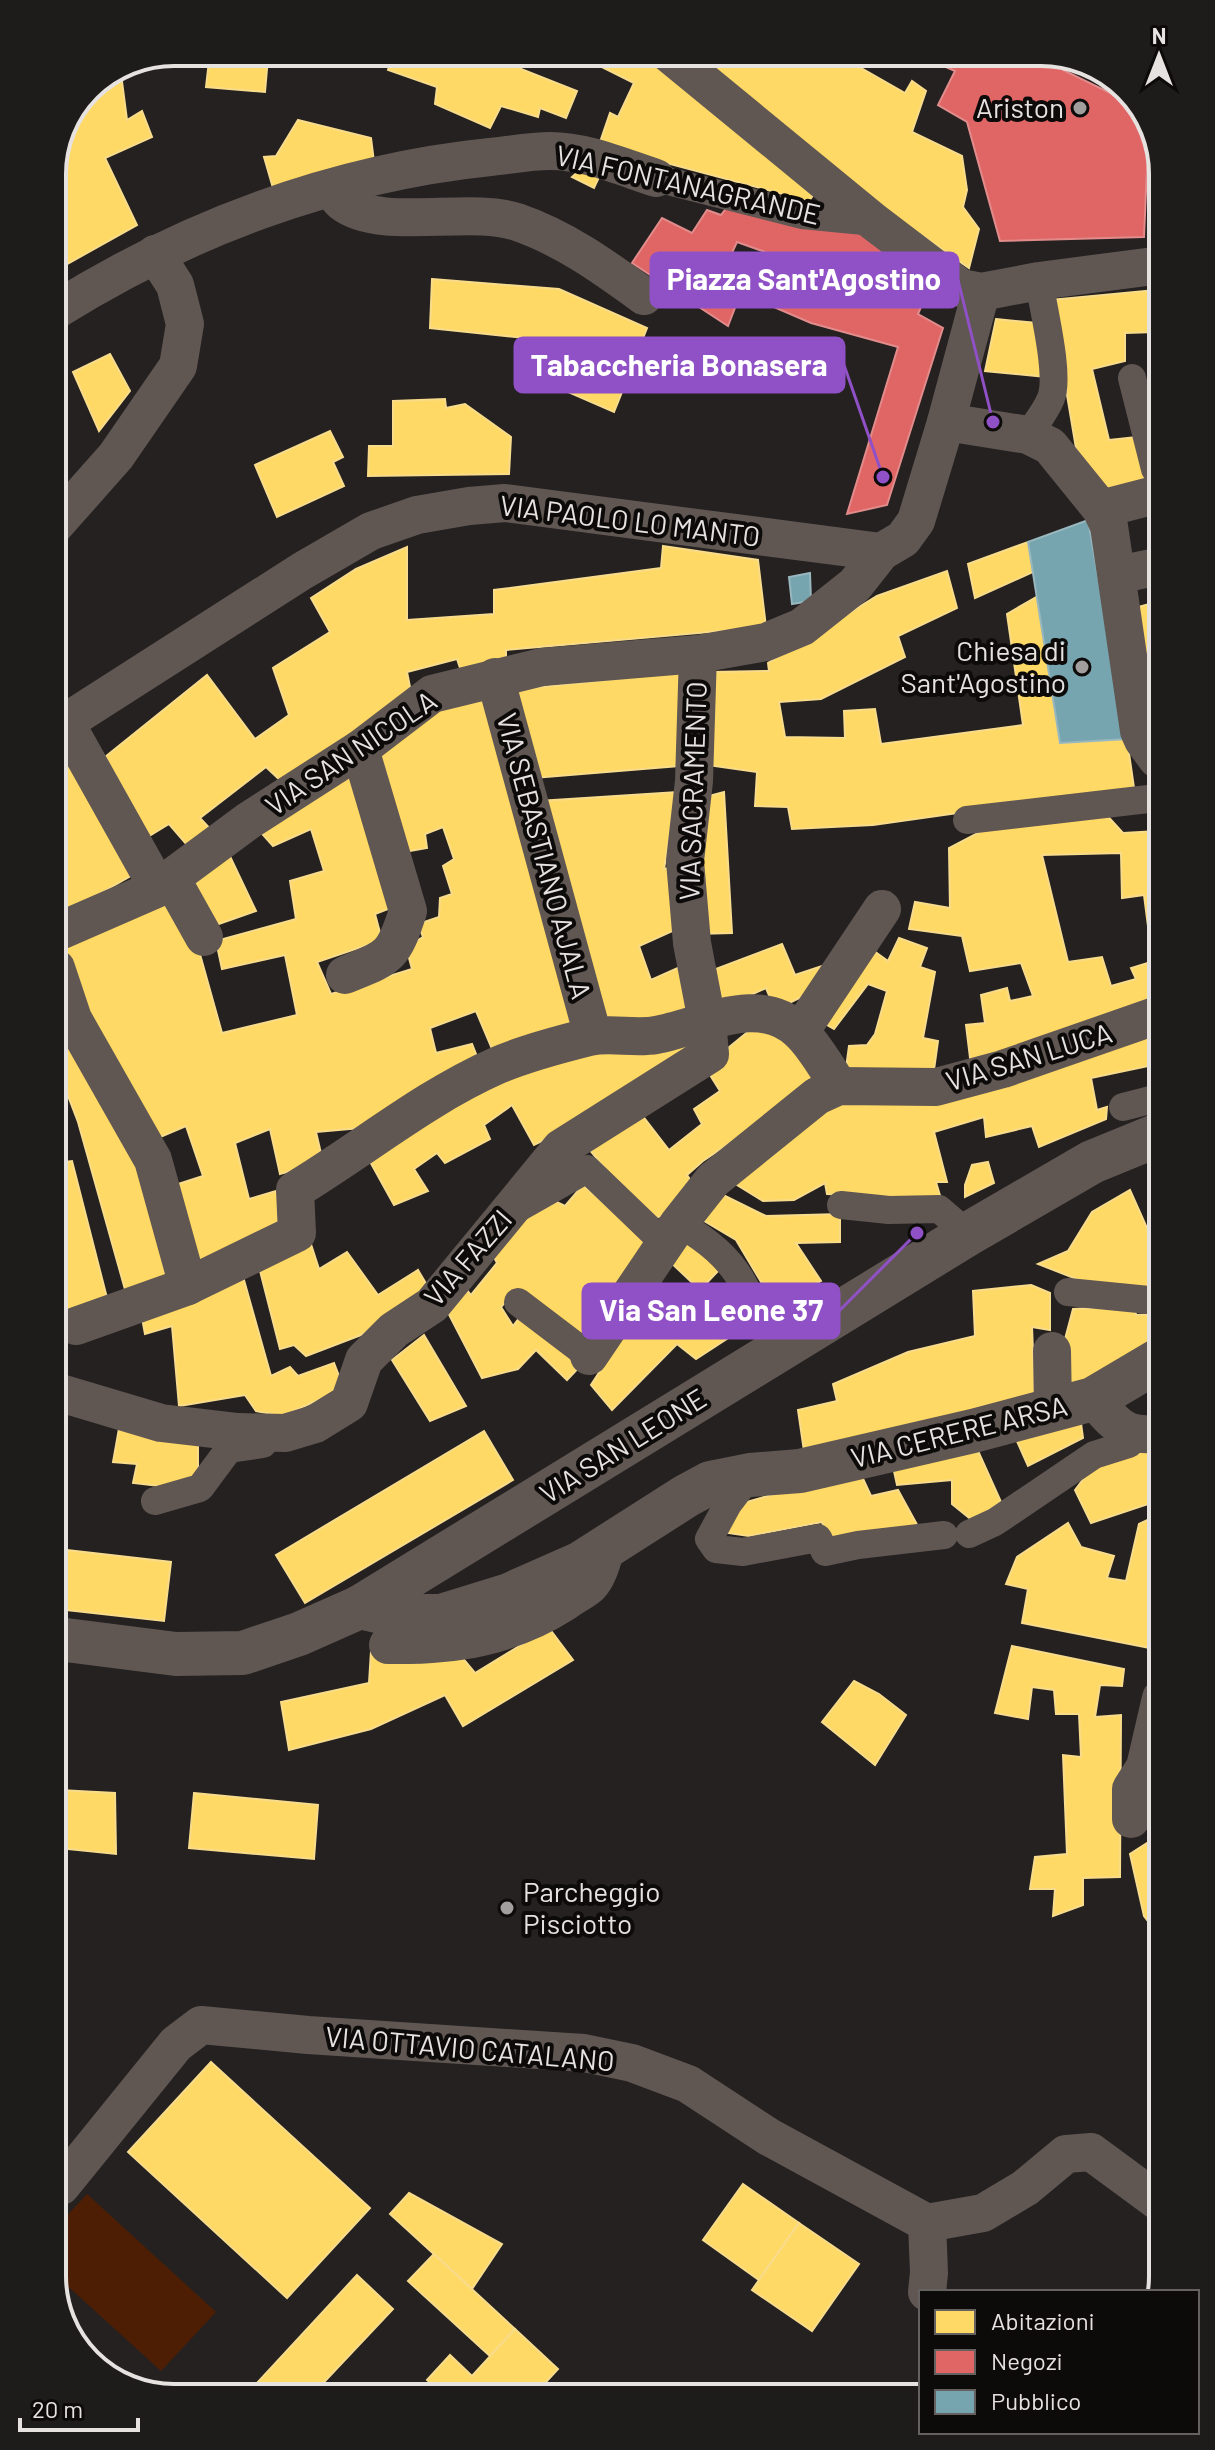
<svg xmlns="http://www.w3.org/2000/svg" width="1215" height="2450" viewBox="0 0 1215 2450" font-family="Barlow,sans-serif">
<rect width="100%" height="100%" fill="#242120"/>
<polygon fill="#4e1e04" points="87,2194 216,2312 161,2371 61,2280 61,2222"/>
<g fill="#ffd966" stroke="#f8dc8b" stroke-width="2">
<polygon points="210,52 268,57 265,92 206,87"/>
<polygon points="394,52 525,52 521,69 577,91 566,118 540,108 538,117 501,106 490,128 435,104 437,87 388,70"/>
<polygon points="572,52 644,52 814,194 809,201 599,145 610,113 618,117 634,83"/>
<polygon points="688,52 833,52 905,93 912,81 926,91 912,132 962,156 967,190 963,207 979,229 969,268 881,207"/>
<polygon points="121,74 127,120 142,111 152,137 105,158 137,225 53,272 52,167 88,88"/>
<polygon points="298,120 371,138 374,162 273,188 264,157 276,156"/>
<polygon points="581,169 601,173 594,188 572,177"/>
<polygon points="432,279 559,289 647,328 636,356 620,350 607,380 624,387 614,412 522,372 535,339 430,328"/>
<polygon points="1155,290 1155,332 1125,333 1125,361 1092,369 1109,440 1136,437 1148,485 1105,493 1079,466 1051,300"/>
<polygon points="996,319 1037,323 1045,377 985,371"/>
<polygon points="110,354 130,391 99,431 73,372"/>
<polygon points="445,399 446,408 465,404 511,437 509,474 368,476 369,446 393,446 393,401"/>
<polygon points="330,431 343,457 333,462 344,486 277,517 255,465"/>
<polygon points="1028,542 1033,572 975,598 968,564"/>
<polygon points="663,546 758,560 766,627 506,650 506,667 461,671 457,659 407,672 411,692 284,784 266,767 200,818 216,835 193,852 169,824 149,836 105,757 207,675 255,739 289,715 273,668 330,632 311,598 356,569 407,547 407,620 494,614 494,590 661,568"/>
<polygon points="947,571 957,608 898,636 905,657 821,699 779,702 785,737 845,738 844,711 875,709 881,744 1023,725 1007,614 1038,596 1060,743 1127,739 1134,788 873,825 792,829 788,807 755,806 757,772 707,765 711,672 769,671 768,663 877,596"/>
<polygon points="1156,602 1156,721 1135,608"/>
<polygon points="681,672 679,766 534,778 512,690"/>
<polygon points="490,685 579,1023 495,1056 476,1011 430,1028 436,1053 472,1044 480,1064 361,1128 316,1132 323,1162 280,1174 270,1129 235,1143 249,1199 276,1191 287,1231 194,1266 166,1188 203,1176 186,1126 151,1141 85,1012 60,945 171,894 198,947 222,1033 297,1015 285,955 222,969 216,941 296,919 290,881 324,871 311,829 273,846 256,827 355,766 396,906 375,914 382,940 317,962 331,994 412,969 406,947 423,937 418,924 439,917 440,898 452,894 443,866 454,859 443,827 425,834 427,848 398,853 369,759 430,713"/>
<polygon points="74,762 134,874 62,915 55,902 55,775"/>
<polygon points="677,792 664,869 677,866 686,925 639,946 651,980 689,963 697,1013 597,1025 539,801"/>
<polygon points="724,792 732,933 696,934 701,798"/>
<polygon points="1102,810 1123,833 1157,831 1157,927 1148,926 1144,895 1122,898 1121,853 1042,855 1068,962 1102,957 1111,986 1136,979 1131,968 1157,960 1158,1003 971,1066 966,1025 985,1023 981,995 1007,988 1010,1001 1033,996 1021,963 970,971 962,936 909,929 915,902 950,908 949,848 995,824"/>
<polygon points="226,848 256,911 213,926 182,879"/>
<polygon points="899,938 927,948 920,967 935,972 923,1038 938,1041 933,1077 846,1068 849,1046 867,1045 875,1034 887,991 868,984 834,1029 818,1020 871,949 888,961"/>
<polygon points="782,944 795,975 825,965 820,988 775,1010 766,988 718,1010 705,973"/>
<polygon points="756,1025 777,1029 819,1083 703,1161 687,1175 694,1185 663,1216 647,1219 588,1148 638,1110 669,1150 702,1124 694,1109 720,1091 705,1067"/>
<polygon points="1158,1027 1158,1064 1091,1078 1097,1110 1107,1107 1106,1119 1039,1147 1032,1126 986,1137 984,1117 934,1132 947,1182 936,1182 941,1199 827,1194 825,1183 794,1200 763,1201 732,1182 822,1107"/>
<polygon points="695,1034 696,1050 591,1117 534,1145 512,1105 484,1125 490,1139 445,1163 437,1153 414,1169 428,1191 394,1205 367,1156 495,1079 620,1041"/>
<polygon points="70,1036 145,1162 174,1277 126,1293 78,1122 65,1088 56,1094 56,1040"/>
<polygon points="72,1161 107,1298 57,1319 56,1163"/>
<polygon points="988,1162 994,1183 965,1197 965,1185 972,1165"/>
<polygon points="583,1185 649,1241 579,1339 516,1290 501,1307 513,1326 523,1313 583,1363 567,1380 536,1350 518,1369 482,1378 444,1305 463,1285 471,1295 497,1263 491,1251 521,1219 555,1201 565,1206"/>
<polygon points="1130,1190 1159,1255 1159,1293 1092,1285 1038,1264 1068,1251 1092,1212"/>
<polygon points="715,1191 766,1216 840,1214 840,1242 796,1243 821,1281 776,1307 736,1240 699,1218"/>
<polygon points="308,1235 319,1269 347,1252 378,1295 418,1270 431,1292 361,1335 306,1356 294,1345 280,1349 258,1263"/>
<polygon points="689,1239 719,1270 700,1290 666,1258"/>
<polygon points="242,1273 271,1376 290,1367 298,1376 334,1363 344,1389 282,1416 256,1411 245,1395 179,1406 172,1326 145,1334 141,1313"/>
<polygon points="656,1285 682,1288 695,1306 715,1300 736,1333 696,1359 677,1344 612,1410 591,1385"/>
<polygon points="1031,1285 1050,1293 1050,1330 1032,1327 1035,1399 805,1458 798,1410 837,1401 833,1384 908,1352 975,1336 973,1291"/>
<polygon points="1135,1306 1136,1315 1159,1314 1159,1350 1075,1392 1060,1358 1073,1309"/>
<polygon points="424,1335 466,1406 430,1421 392,1360"/>
<polygon points="1159,1374 1159,1420 1151,1423 1155,1408 1144,1380"/>
<polygon points="1080,1416 1083,1438 1028,1466 1016,1439"/>
<polygon points="120,1423 198,1440 198,1476 168,1487 133,1483 137,1464 113,1462"/>
<polygon points="484,1431 513,1480 305,1603 276,1555"/>
<polygon points="974,1442 1001,1502 973,1521 952,1504 952,1480 897,1485 892,1462"/>
<polygon points="1159,1445 1160,1500 1091,1523 1075,1490 1097,1461"/>
<polygon points="859,1470 871,1496 898,1490 920,1530 827,1541 822,1522 749,1536 728,1533 736,1505"/>
<polygon points="1160,1514 1160,1613 1155,1649 1022,1623 1028,1589 1006,1584 1017,1557 1068,1523 1081,1547 1114,1556 1107,1578 1126,1581 1139,1524"/>
<polygon points="58,1549 171,1562 164,1621 58,1609"/>
<polygon points="549,1628 573,1660 463,1726 445,1695 371,1729 289,1750 281,1702 369,1683 371,1651 456,1650 475,1673"/>
<polygon points="1012,1646 1124,1669 1122,1686 1100,1685 1095,1717 1121,1715 1120,1877 1083,1878 1083,1905 1053,1916 1055,1889 1030,1889 1035,1857 1067,1854 1063,1755 1081,1757 1079,1714 1056,1714 1054,1690 1032,1687 1028,1719 995,1713"/>
<polygon points="854,1681 879,1694 906,1715 875,1765 822,1722"/>
<polygon points="59,1790 115,1793 116,1854 59,1848"/>
<polygon points="194,1793 318,1805 314,1859 189,1848"/>
<polygon points="1161,1834 1162,1939 1144,1916 1130,1854"/>
<polygon points="211,2062 370,2208 287,2298 128,2152"/>
<polygon points="743,2184 799,2223 759,2280 703,2240"/>
<polygon points="409,2193 502,2244 472,2289 390,2214"/>
<polygon points="799,2223 859,2264 812,2331 752,2290"/>
<polygon points="434,2254 515,2329 490,2356 408,2281"/>
<polygon points="357,2275 393,2309 311,2396 244,2397"/>
<polygon points="515,2329 558,2369 535,2394 444,2395 427,2380 450,2355 472,2376"/>
</g>
<g fill="#e06666" stroke="#e28b8b" stroke-width="2">
<polygon points="921,52 1049,52 1066,59 1063,70 1137,106 1149,122 1144,237 1000,241 967,122 938,105 955,71 919,55"/>
<polygon points="730,203 862,229 933,279 918,314 943,328 887,505 847,514 898,347 811,323 762,302 769,275 776,276 779,257 737,242 724,270 743,287 728,326 632,263 662,218 692,233 707,210 721,215"/>
</g>
<g fill="#76a5af" stroke="#98b7be" stroke-width="2">
<polygon points="1088,520 1127,739 1060,743 1028,542"/>
<polygon points="810,573 811,601 792,604 789,577"/>
</g>
<g fill="none" stroke-linecap="round" stroke-linejoin="round">
<g stroke="#605753" stroke-width="28">
<polyline points="656,178 802,215 874,222"/>
<polyline points="1132,378 1155,469"/>
<path d="M1028 435C1036 423 1046 411 1051 398 1060 375 1043 308 1039 281"/>
<polyline points="967,820 1157,798"/>
<polyline points="1123,1107 1158,1098"/>
<polyline points="841,1205 889,1210 939,1209 968,1234"/>
<polyline points="520,1207 587,1169 665,1244"/>
<path d="M679 1223C706 1240 730 1257 745 1287"/>
<polyline points="1068,1292 1159,1301"/>
<polyline points="518,1302 589,1356"/>
<polyline points="750,1475 728,1504 709,1539 716,1549 743,1552 818,1538 825,1552 858,1545 944,1535"/>
<polyline points="155,1501 200,1488 229,1449 263,1444"/>
<polyline points="969,1534 995,1522 1094,1455 1129,1444 1129,1433"/>
</g>
<g stroke="#605753" stroke-width="38">
<polyline points="667,52 874,222 961,288 981,292 1039,281 1154,266"/>
<path d="M331 188C334 192 338 199 342 202 380 232 469 206 517 222 564 238 604 267 644 296"/>
<path d="M53 312C185 229 334 173 490 157 510 155 530 151 550 151 586 151 622 167 656 178"/>
<polyline points="946,422 1028,435 1050,446 1101,509 1109,526 1139,731 1143,740 1157,759"/>
<polyline points="1101,509 1155,495"/>
<polyline points="54,526 116,456 178,366 185,324 175,285 155,254"/>
<polyline points="1117,575 1156,567"/>
<polyline points="495,677 593,1036"/>
<polyline points="65,722 149,872"/>
<polyline points="55,729 302,571 371,531 417,515 469,506 505,503 881,552"/>
<polyline points="171,878 204,937"/>
<polyline points="55,933 156,889 248,821 360,749 432,694 542,667 698,654 766,642 802,627 855,585 881,552 903,539 916,521 946,422 981,292"/>
<polyline points="56,968 73,1019 153,1160 188,1286"/>
<path d="M345 975C389 957 393 958 408 911L360 749"/>
<polyline points="800,1032 882,909"/>
<path d="M76 1326 188 1286 297 1233 295 1190C363 1149 424 1098 496 1066 523 1054 561 1044 589 1037 610 1032 634 1039 656 1035 702 1027 759 992 800 1032 815 1046 827 1069 839 1086"/>
<polyline points="1052,1351 1053,1408"/>
<polyline points="589,1356 679,1223 713,1180 817,1096 839,1086 936,1087 1003,1069 1158,1015"/>
<polyline points="57,1392 161,1423 238,1432 285,1433 315,1424 349,1403 364,1360 394,1330 432,1305 561,1148 710,1054 707,1021 692,943 685,861 694,781 698,654"/>
<path d="M1093 1399C1115 1423 1124 1439 1159 1433"/>
<path d="M388 1645C453 1646 509 1638 565 1602 572 1596 584 1591 590 1585 599 1576 603 1557 607 1545"/>
<polyline points="1131,1819 1131,1789 1145,1767 1161,1698"/>
<polyline points="61,2186 176,2044 201,2025 308,2035 584,2053 632,2063 688,2084 769,2137 927,2223 983,2213 1025,2188 1066,2154 1091,2152 1163,2205"/>
<polyline points="927,2223 929,2273 927,2292"/>
</g>
<g stroke="#605753" stroke-width="44">
<polyline points="360,1607 399,1616 441,1616 509,1595 581,1563 686,1496 710,1483 750,1475 800,1471 973,1431 1093,1399 1159,1360"/>
<polyline points="58,1639 176,1654 243,1653 299,1634 360,1607 968,1234 1092,1162 1158,1135"/>
</g>
</g>
<g fill="#a29e9d" stroke="#0d0b0a" stroke-width="3">
<circle cx="1080" cy="108" r="8"/>
<circle cx="1082" cy="667" r="8"/>
<circle cx="507" cy="1908" r="8"/>
</g>
<g text-anchor="middle" stroke-width="8" stroke-linejoin="round" paint-order="stroke">
<g font-size="28" fill="#e6e2e0" stroke="#0d0b0a" text-anchor="end">
<text x="1064" y="118">Ariston</text>
<text x="1066" y="661">Chiesa di<tspan x="1066" dy="32">Sant'Agostino</tspan></text>
<text x="523" y="1902" text-anchor="start">Parcheggio<tspan x="523" dy="32">Pisciotto</tspan></text>
</g>
<g font-size="28" fill="#e6e2e0" stroke="#0d0b0a">
<text transform="translate(688 185) rotate(13)" y="10">VIA FONTANAGRANDE</text>
<text transform="translate(630 521) rotate(7)" y="10">VIA PAOLO LO MANTO</text>
<text transform="translate(351 753) rotate(-34)" y="10">VIA SAN NICOLA</text>
<text transform="translate(693 791) rotate(-88)" y="10">VIA SACRAMENTO</text>
<text transform="translate(544 856) rotate(75)" y="10">VIA SEBASTIANO AJALA</text>
<text transform="translate(1029 1057) rotate(-17)" y="10">VIA SAN LUCA</text>
<text transform="translate(468 1258) rotate(-49)" y="10">VIA FAZZI</text>
<text transform="translate(959 1432) rotate(-14)" y="10">VIA CERERE ARSA</text>
<text transform="translate(623 1446) rotate(-32)" y="10">VIA SAN LEONE</text>
<text transform="translate(470 2049) rotate(5)" y="10">VIA OTTAVIO CATALANO</text>
</g>
</g>
<path d="M0 0H1215V2450H0ZM174 66H1041A108 108 0 0 1 1149 174V2276A108 108 0 0 1 1041 2384H174A108 108 0 0 1 66 2276V174A108 108 0 0 1 174 66Z" fill="#1e1c1b" fill-rule="evenodd"/>
<path fill="none" stroke="#e6e2e0" stroke-width="4" d="M174 66H1041A108 108 0 0 1 1149 174V2276A108 108 0 0 1 1041 2384H174A108 108 0 0 1 66 2276V174A108 108 0 0 1 174 66Z"/>
<path fill="none" stroke="#9050c6" stroke-width="3" d="M993 422L958 280M883 477L844 365M917 1233L839 1311"/>
<g fill="#9050c6" stroke="#0d0b0a" stroke-width="3">
<circle cx="993" cy="422" r="8"/>
<circle cx="883" cy="477" r="8"/>
<circle cx="917" cy="1233" r="8"/>
</g>
<g fill="#9050c6" stroke="#9050c6" stroke-width="3">
<rect x="651" y="253" width="307" height="54" rx="8"/>
<rect x="515" y="338" width="329" height="54" rx="8"/>
<rect x="583" y="1284" width="256" height="54" rx="8"/>
</g>
<g font-size="30" text-anchor="middle" font-weight="bold" fill="#fff">
<text x="804" y="290">Piazza Sant'Agostino</text>
<text x="679" y="376">Tabaccheria Bonasera</text>
<text x="711" y="1321">Via San Leone 37</text>
</g>
<rect x="919" y="2290" width="280" height="144" fill="#0d0b0a" stroke="#646160" stroke-width="2"/>
<rect x="935" y="2310" width="40" height="24" fill="#ffd966" stroke="#646160" stroke-width="2"/>
<text x="991" y="2330" font-size="24" fill="#e6e2e0">Abitazioni</text>
<rect x="935" y="2350" width="40" height="24" fill="#e06666" stroke="#646160" stroke-width="2"/>
<text x="991" y="2370" font-size="24" fill="#e6e2e0">Negozi</text>
<rect x="935" y="2390" width="40" height="24" fill="#76a5af" stroke="#646160" stroke-width="2"/>
<text x="991" y="2410" font-size="24" fill="#e6e2e0">Pubblico</text>
<g transform="translate(1159 56)" stroke="#0d0b0a" stroke-width="6" paint-order="stroke">
<path d="M0-6L14 30L0 20L-14 30Z" fill="#e6e2e0"/>
<text y="-12" font-size="22" font-weight="bold" text-anchor="middle" fill="#e6e2e0">N</text>
</g>
<path d="M20 2418v12h118v-12" fill="none" stroke="#e6e2e0" stroke-width="4"/>
<text x="32" y="2418" font-size="24" fill="#e6e2e0" stroke="#0d0b0a" stroke-width="6" paint-order="stroke">20 m</text>
</svg>
